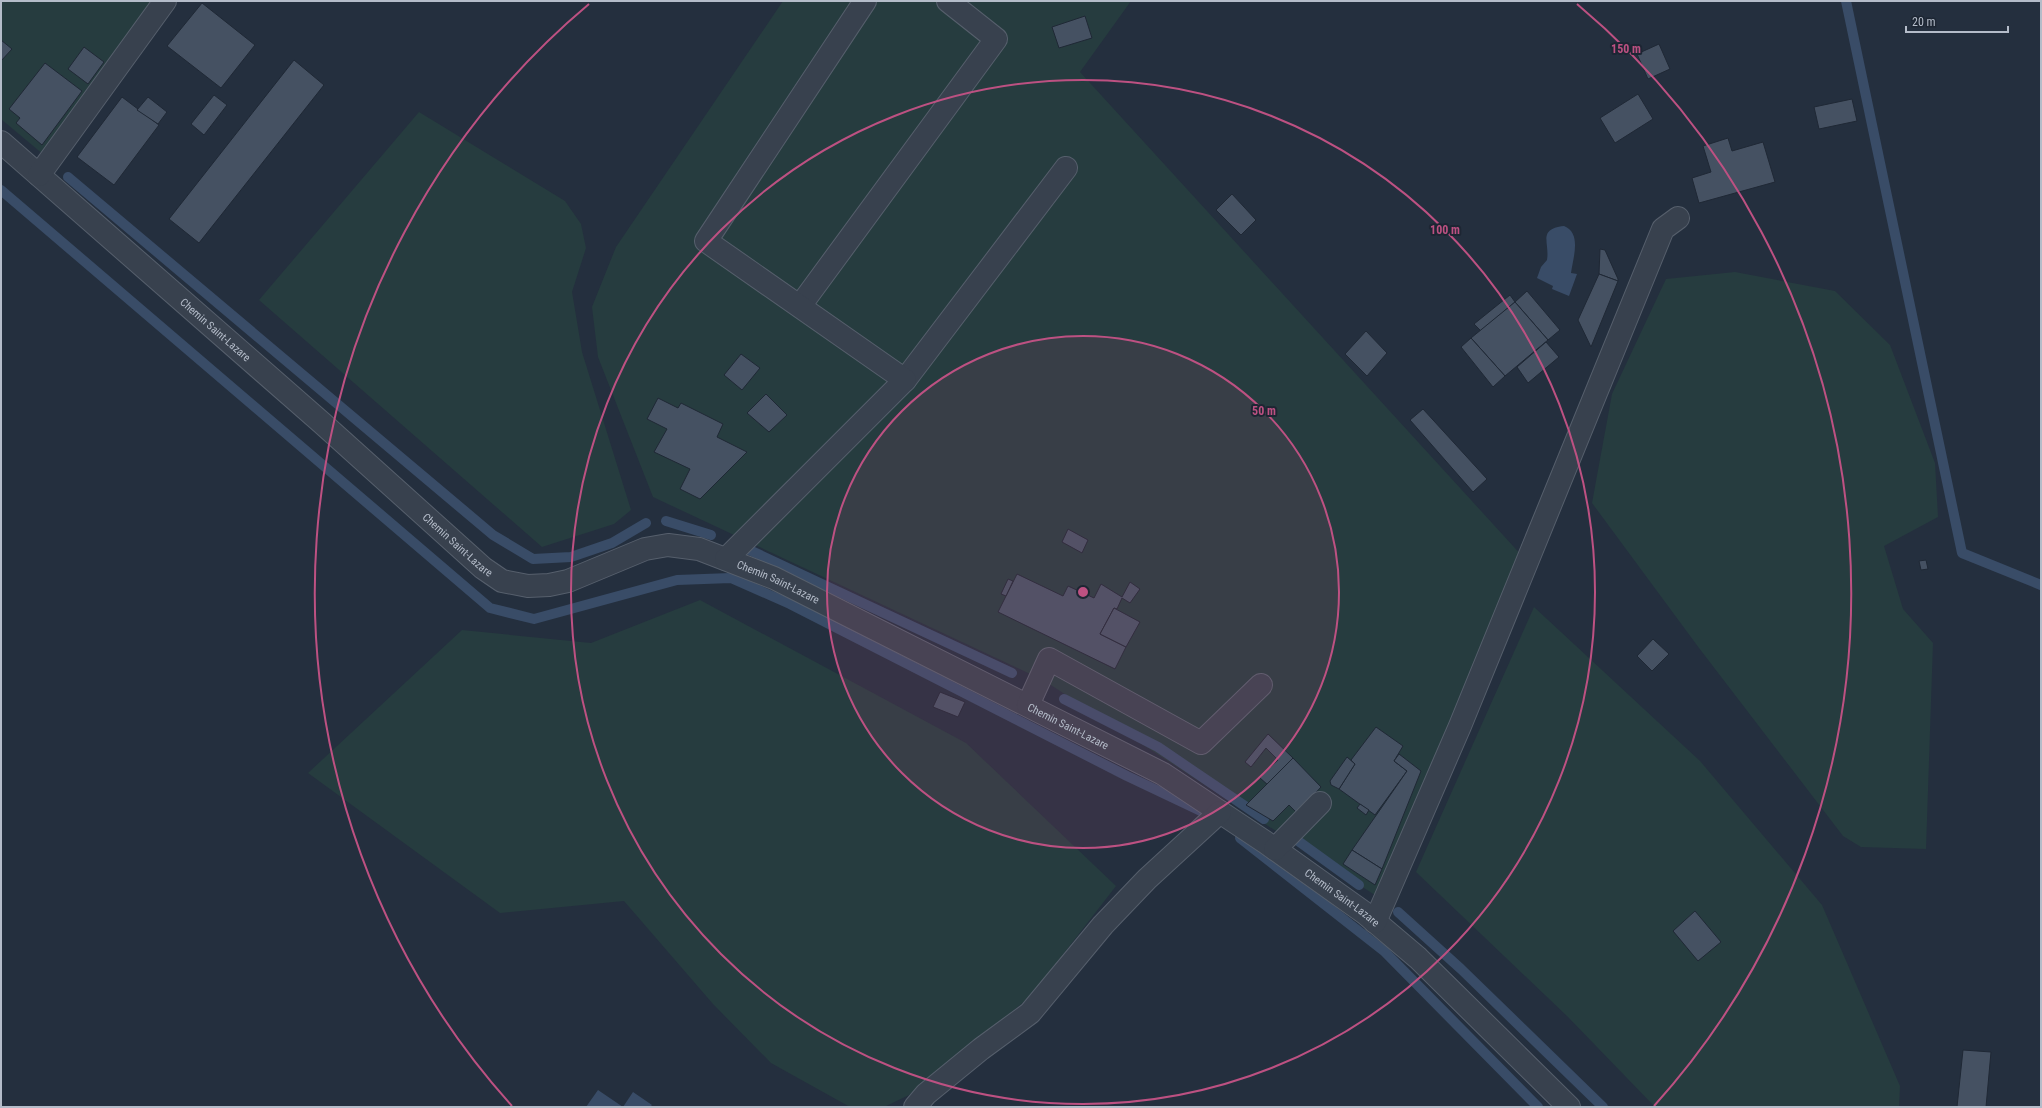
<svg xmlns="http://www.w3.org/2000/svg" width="2042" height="1108" viewBox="0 0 2042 1108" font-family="'Roboto Condensed',sans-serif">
<rect width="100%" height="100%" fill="#242f3e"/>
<g fill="#263c3f" fill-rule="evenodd">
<polygon points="1,1 156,1 44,155 1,119"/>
<polygon points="783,1 1131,1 1080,72 1524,558 1381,899 1043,680 653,497 598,357 592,307 616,247"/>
<polygon points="419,112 565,201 581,224 586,248 572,292 582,352 631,510 614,524 542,547 259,300"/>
<polygon points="1735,272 1835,291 1890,345 1935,463 1938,517 1884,546 1903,609 1933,643 1926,849 1861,847 1843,836 1699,648 1592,503 1612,394 1666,279"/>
<polygon points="700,600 966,743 1116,886 1030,997 909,1095 884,1107 850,1107 771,1063 713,1004 624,901 500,913 308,773 462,630 591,643"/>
<path d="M1534 607 1700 761 1822 905 1900 1086 1899 1107H1655L1568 1017 1416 872ZM1695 912 1720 941 1698 961 1673 931Z"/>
</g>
<g fill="#394c67">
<path d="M1564 226C1582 233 1573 258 1571 273L1577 274 1569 296 1552 289 1553 286 1537 278 1541 267 1547 260C1550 243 1537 229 1564 226Z"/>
<polygon points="598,1090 623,1107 633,1092 652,1105 650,1107 586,1107"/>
</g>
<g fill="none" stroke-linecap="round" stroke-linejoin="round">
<g stroke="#394c67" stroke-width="10">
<polyline points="1846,1 1962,553 2041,585"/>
<polyline points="68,177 493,535 533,559 571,557 612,543 646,523"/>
<polyline points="1,190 490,608 534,619 677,580 731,578 790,604 1127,776 1205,813"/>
<polyline points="666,521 711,535"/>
<polyline points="743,547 1012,673"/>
<polyline points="1064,699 1158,747 1264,819"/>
<polyline points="1240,838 1384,951 1538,1107"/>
<polyline points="1294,838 1359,885"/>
<polyline points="1398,912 1461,969 1603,1107"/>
</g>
</g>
<g fill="#455162" stroke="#1f2835">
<polygon points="202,3 255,45 221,88 167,46"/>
<polygon points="1085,16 1092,38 1059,48 1052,27"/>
<polygon points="1,40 12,49 1,61"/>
<polygon points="1659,44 1670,69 1648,79 1637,54"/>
<polygon points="84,47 104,62 88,84 68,69"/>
<polygon points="294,60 324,85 199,243 169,219"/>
<polygon points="45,63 82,91 42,145 16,123 20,118 9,109"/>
<polygon points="1638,94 1653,119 1615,143 1600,118"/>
<polygon points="214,95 227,105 204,135 191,124"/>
<polygon points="122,97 159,125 114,185 77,157"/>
<polygon points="148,97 167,112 158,124 137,110"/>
<polygon points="1852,99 1857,121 1819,129 1814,107"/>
<polygon points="1728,138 1732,151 1763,142 1775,182 1699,203 1692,178 1711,172 1703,146"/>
<polygon points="1232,194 1256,220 1241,235 1216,210"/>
<polygon points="1600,249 1605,250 1618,279 1618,281 1599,274"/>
<polygon points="1599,274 1618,281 1591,347 1578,320"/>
<polygon points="1527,291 1560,330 1548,340 1515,302"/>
<polygon points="1510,295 1515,302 1481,331 1474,324"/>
<polygon points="1515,302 1548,340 1505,376 1471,338"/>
<polygon points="1366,331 1387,353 1367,376 1345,354"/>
<polygon points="1471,338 1505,376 1493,387 1461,347"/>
<polygon points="1546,342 1559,357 1528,383 1517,367"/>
<polygon points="741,354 760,368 742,390 724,375"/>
<polygon points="766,394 787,415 769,432 747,413"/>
<polygon points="658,398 678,408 681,403 723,424 717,437 747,452 700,499 680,489 690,469 654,452 667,429 647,419"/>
<polygon points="1423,409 1487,479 1473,492 1410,420"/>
<polygon points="1068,529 1088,540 1082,553 1062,542"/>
<polygon points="1926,560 1928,569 1921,570 1919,561"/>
<polygon points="1017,574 1063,596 1068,586 1094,598 1101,584 1122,597 1130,582 1140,589 1130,603 1122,598 1117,609 1114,608 1100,634 1126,647 1115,669 998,612"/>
<polygon points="1008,579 1013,581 1006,596 1001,594"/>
<polygon points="1114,608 1140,622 1126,647 1100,634"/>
<polygon points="1653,639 1669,654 1652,671 1637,656"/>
<polygon points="940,692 965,702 958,717 933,707"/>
<polygon points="1376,727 1403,746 1394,761 1407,771 1375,815 1339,789 1355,764 1351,760"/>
<polygon points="1268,734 1293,758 1268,785 1260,778 1278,760 1266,748 1251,767 1245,762"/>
<polygon points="1399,754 1421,771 1382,869 1352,850 1407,771 1394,761"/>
<polygon points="1347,757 1355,764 1339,789 1331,785 1330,781"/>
<polygon points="1293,758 1321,787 1297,813 1289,805 1273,821 1246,805"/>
<polygon points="1360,804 1369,810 1366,815 1357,808"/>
<polygon points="1352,850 1382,869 1375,885 1343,864"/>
<polygon points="1695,911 1721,942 1698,961 1673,931"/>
<polygon points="1963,1050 1991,1052 1986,1107 1957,1107"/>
</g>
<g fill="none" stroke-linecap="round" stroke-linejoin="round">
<defs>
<g id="minor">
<path id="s1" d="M1 142 322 423 483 568 502 581 528 586 549 585 568 581 645 549 668 545 699 549 774 578 1163 774 1265 842 1366 914 1418 958 1569 1107"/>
<polyline points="39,175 165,1"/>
<polyline points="800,306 996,39 948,1"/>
<polyline points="905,380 1066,168"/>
<polyline points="726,559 905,380 706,241 865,1"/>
<polyline points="1028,705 1049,659 1201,743 1261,685"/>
<polyline points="1275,849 1320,803"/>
<polyline points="1375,922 1460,726 1663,229 1678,218"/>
<polyline points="915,1107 926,1094 981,1049 1030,1013 1103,925 1147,879 1220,812"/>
</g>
</defs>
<use href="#minor" stroke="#565f6c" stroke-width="24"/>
<use href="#minor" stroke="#38414e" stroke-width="22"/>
</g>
<circle cx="1083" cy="592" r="256" fill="#bd5182" fill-opacity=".12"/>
<g fill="none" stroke="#bd5182" stroke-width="2">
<circle cx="1083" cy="592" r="256"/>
<circle cx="1083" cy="592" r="512"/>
<path d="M512 1106A768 768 0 0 1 589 4M1577 4A768 768 0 0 1 1654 1106"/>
</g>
<g text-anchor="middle" stroke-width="4" stroke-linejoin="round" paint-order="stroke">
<g font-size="11" fill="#b4bcc9" stroke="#1d2633">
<text dy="4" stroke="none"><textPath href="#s1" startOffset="285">Chemin Saint-Lazare</textPath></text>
<text dy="4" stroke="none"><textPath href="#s1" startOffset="609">Chemin Saint-Lazare</textPath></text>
<text dy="4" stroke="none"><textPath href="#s1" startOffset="957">Chemin Saint-Lazare</textPath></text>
<text dy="4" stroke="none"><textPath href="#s1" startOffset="1281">Chemin Saint-Lazare</textPath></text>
<text dy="4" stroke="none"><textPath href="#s1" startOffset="1605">Chemin Saint-Lazare</textPath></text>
</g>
</g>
<circle cx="1083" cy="592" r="6" fill="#bd5182" stroke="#1d2633" stroke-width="2"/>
<g font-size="12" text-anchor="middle" font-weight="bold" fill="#bd5182" stroke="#1d2633" stroke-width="4" stroke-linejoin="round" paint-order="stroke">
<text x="1626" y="53">150 m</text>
<text x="1445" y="234">100 m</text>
<text x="1264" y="415">50 m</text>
</g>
<rect width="2042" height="1108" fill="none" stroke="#b4bcc9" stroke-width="4"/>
<path d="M1906 26v6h102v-6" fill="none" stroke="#b4bcc9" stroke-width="2"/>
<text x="1912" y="26" font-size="12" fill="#b4bcc9" stroke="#1d2633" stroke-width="3" paint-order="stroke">20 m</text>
</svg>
